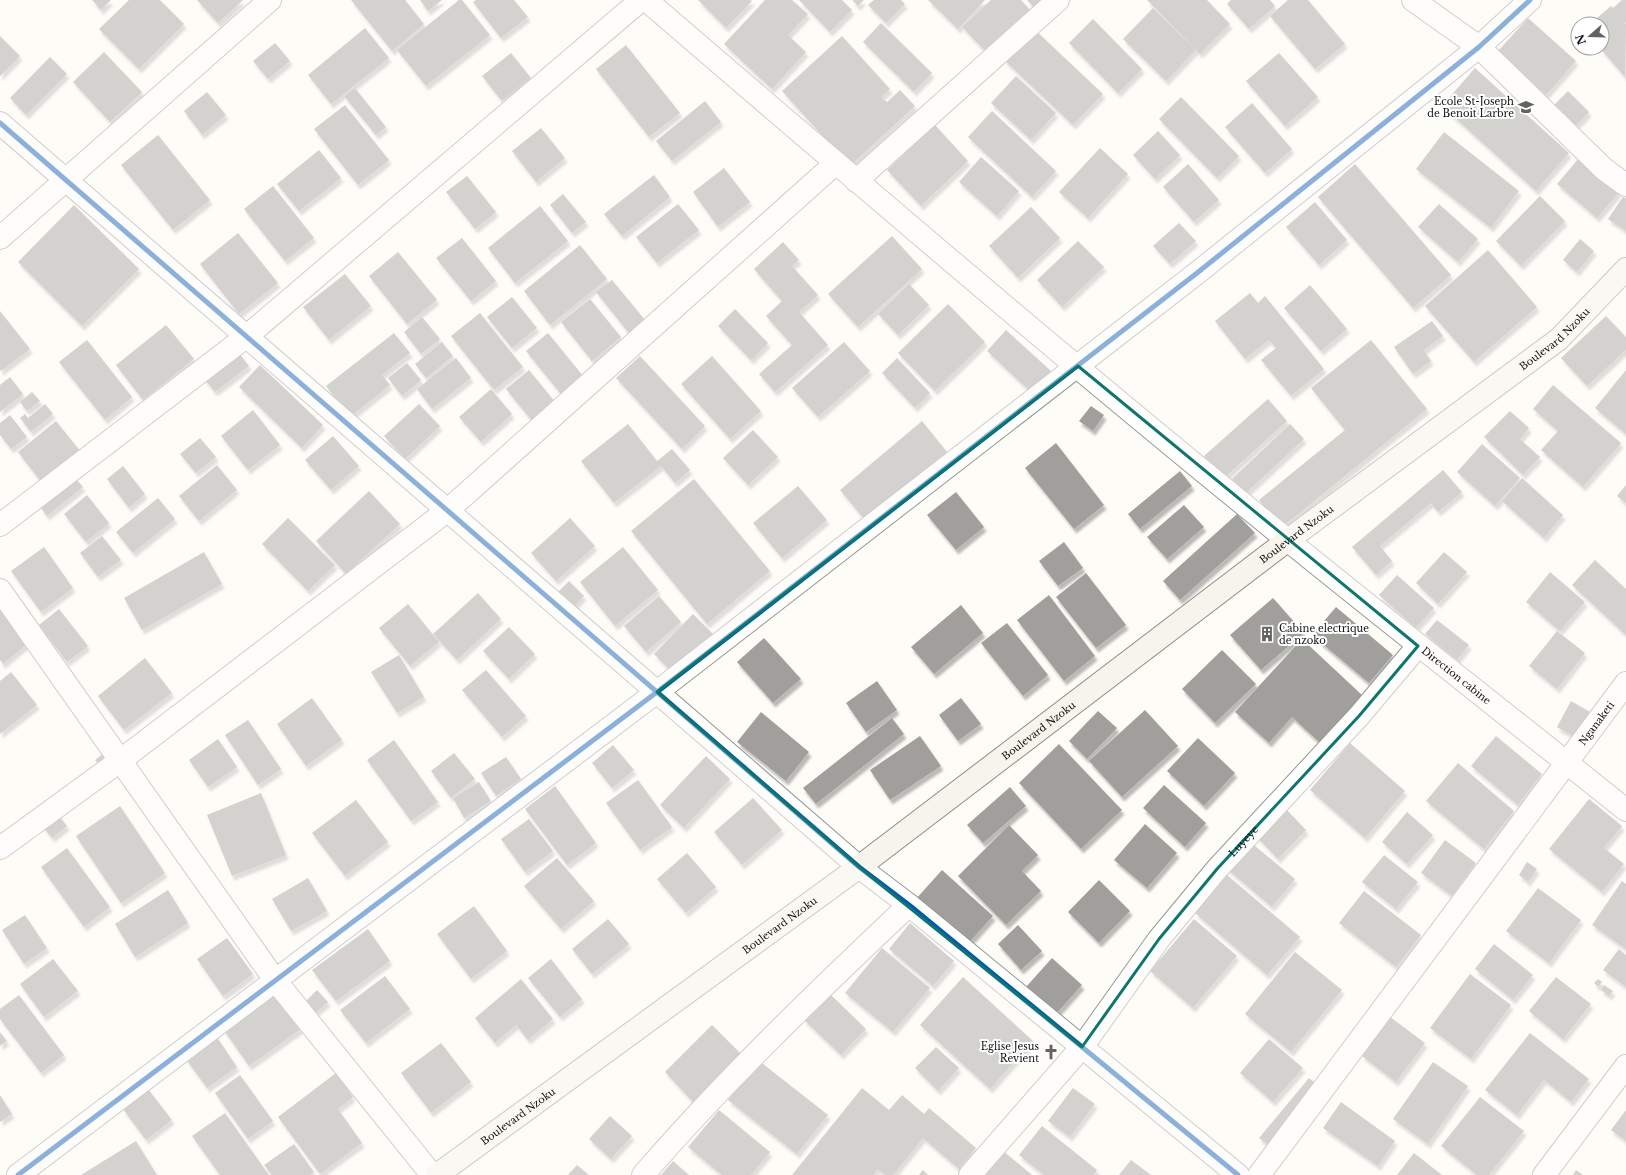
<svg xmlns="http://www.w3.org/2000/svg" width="1626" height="1175" viewBox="0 0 1626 1175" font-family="'Libre Baskerville',serif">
<defs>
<filter id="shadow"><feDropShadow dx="2.5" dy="4.5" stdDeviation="1" flood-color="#0004"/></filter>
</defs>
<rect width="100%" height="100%" fill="#fdfcf7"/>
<g fill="#a19f9c" filter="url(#shadow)">
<polygon points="92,0 111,0 101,10"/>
<polygon points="129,0 160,0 184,24 139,69 99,29"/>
<polygon points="197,0 243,0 218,23"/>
<polygon points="351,0 405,0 424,24 392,51"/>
<polygon points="420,0 442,0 428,11"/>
<polygon points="459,0 462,0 490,35 426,86 397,50"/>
<polygon points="476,0 514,0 528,17 501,38 473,2"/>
<polygon points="698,0 750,0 752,1 726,28"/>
<polygon points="765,0 792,0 808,14 788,35 806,52 772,89 724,44"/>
<polygon points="799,0 842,0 852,10 830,32"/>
<polygon points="852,0 864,0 858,6"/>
<polygon points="874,0 901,0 905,4 886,23 868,5"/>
<polygon points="928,0 985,0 958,29"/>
<polygon points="991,0 1021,0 1033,13 989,55 962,27"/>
<polygon points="1027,0 1044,0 1035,9"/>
<polygon points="1147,0 1207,0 1230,24 1200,54"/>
<polygon points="1231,0 1270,0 1275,6 1249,29 1227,4"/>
<polygon points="1288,0 1308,0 1345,44 1315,69 1270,16"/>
<polygon points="1622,0 1626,0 1626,23 1620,17 1626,24 1625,77 1600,48 1602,48 1602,24 1590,24 1611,6 1613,8"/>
<polygon points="1153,8 1196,50 1166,81 1123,39"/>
<polygon points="1528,18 1576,61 1546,95 1498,51"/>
<polygon points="1093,19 1142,69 1118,93 1069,43"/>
<polygon points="881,23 932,73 914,92 863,42"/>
<polygon points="365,28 389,58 331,104 308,75"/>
<polygon points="1033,28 1103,94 1073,125 1004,60"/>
<polygon points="0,36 20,56 0,76"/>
<polygon points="842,36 890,89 881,97 887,102 900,90 915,106 850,166 782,91"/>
<polygon points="275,43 290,61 268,79 253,61"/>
<polygon points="626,45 680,113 649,137 596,69"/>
<polygon points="104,52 142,92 110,122 73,82"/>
<polygon points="511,53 531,78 502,101 482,76"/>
<polygon points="1279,53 1318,97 1285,126 1246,81"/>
<polygon points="50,57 67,74 26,115 10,98"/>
<polygon points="1475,68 1569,153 1536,191 1442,106"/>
<polygon points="1016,76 1056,113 1031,140 991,103"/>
<polygon points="355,88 386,127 376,135 344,96"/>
<polygon points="1568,91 1589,112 1573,129 1552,107"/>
<polygon points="207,92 226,115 202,135 184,111"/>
<polygon points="1181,97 1239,156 1217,178 1159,119"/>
<polygon points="705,101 721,122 672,161 656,141"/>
<polygon points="1252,103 1292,149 1265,173 1225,127"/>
<polygon points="345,105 389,160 358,185 314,129"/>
<polygon points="992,111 1056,171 1032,197 968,137"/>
<polygon points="935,125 968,161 921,206 887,170"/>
<polygon points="541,128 565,158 536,182 512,151"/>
<polygon points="1158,131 1180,155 1155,179 1133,155"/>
<polygon points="1444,132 1519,191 1491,228 1416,169"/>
<polygon points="158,135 210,200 173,230 121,165"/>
<polygon points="1100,148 1128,174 1088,218 1059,192"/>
<polygon points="319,150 341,178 299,211 277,184"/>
<polygon points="981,157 1019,191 997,216 959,182"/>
<polygon points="1579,158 1619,192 1597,218 1557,184"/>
<polygon points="1188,164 1219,200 1194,222 1163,187"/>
<polygon points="1355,164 1451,275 1413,308 1318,197"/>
<polygon points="724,168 750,202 718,227 693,192"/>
<polygon points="654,175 670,197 622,236 604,214"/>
<polygon points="467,176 496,212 475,229 446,192"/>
<polygon points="273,186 314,238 285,261 244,209"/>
<polygon points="563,194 586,222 572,233 550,205"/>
<polygon points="1540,196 1565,221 1521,266 1496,241"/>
<polygon points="1623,197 1626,198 1626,231 1608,219"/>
<polygon points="1315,202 1347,240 1319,265 1286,227"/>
<polygon points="678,204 699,230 657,263 636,237"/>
<polygon points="1439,204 1478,239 1458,262 1418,227"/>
<polygon points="74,205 139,269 82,326 18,262"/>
<polygon points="540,206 568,241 515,283 488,248"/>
<polygon points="1031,207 1060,238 1018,278 989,246"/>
<polygon points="1179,223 1196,241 1170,264 1153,246"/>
<polygon points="238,233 278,283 239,314 200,264"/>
<polygon points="892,236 922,269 858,327 828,294"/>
<polygon points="462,238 496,281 471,301 436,258"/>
<polygon points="1580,239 1594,251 1577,272 1563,260"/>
<polygon points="1078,241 1104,267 1062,307 1037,280"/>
<polygon points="783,242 799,260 792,266 818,295 799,312 828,345 775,392 759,374 792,345 766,316 782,301 754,269"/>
<polygon points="580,245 607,279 550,325 524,291"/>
<polygon points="1488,250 1537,307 1474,362 1425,306"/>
<polygon points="398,252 437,300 407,324 369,276"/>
<polygon points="345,274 371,306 329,340 303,307"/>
<polygon points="612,280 645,320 629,333 596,292"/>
<polygon points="909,284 929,305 898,335 878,314"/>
<polygon points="1310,285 1347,329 1321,351 1284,308"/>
<polygon points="1250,293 1258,303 1265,296 1324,369 1291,396 1261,360 1276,348 1269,340 1245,359 1215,321"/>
<polygon points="512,297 537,328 512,348 487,317"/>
<polygon points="590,299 621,337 592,361 561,322"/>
<polygon points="948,304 985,342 935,391 898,353"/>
<polygon points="735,309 768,343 751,360 718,326"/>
<polygon points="0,311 30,349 1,371 0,370"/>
<polygon points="480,313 523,367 494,390 451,336"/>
<polygon points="1606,316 1626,337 1626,350 1587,386 1561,358"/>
<polygon points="422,317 440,339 421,354 404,332"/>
<polygon points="1432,321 1443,336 1424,350 1431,361 1413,374 1394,347"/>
<polygon points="166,325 194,359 143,400 116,365"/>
<polygon points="1006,330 1051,371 1031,392 987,351"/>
<polygon points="394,333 410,353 382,375 390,385 350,417 326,386"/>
<polygon points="548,333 583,376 561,394 526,351"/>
<polygon points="87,340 132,397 105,420 59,362"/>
<polygon points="1371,340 1427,409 1281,528 1259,500 1345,430 1311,388"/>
<polygon points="442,342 453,356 426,378 415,364"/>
<polygon points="844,342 870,371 818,417 792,388"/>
<polygon points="235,348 249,366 215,392 201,375"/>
<polygon points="640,356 705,426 682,449 616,378"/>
<polygon points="712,356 761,411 730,439 681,384"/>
<polygon points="456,358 471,378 432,409 417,389"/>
<polygon points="897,358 930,393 915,408 882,373"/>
<polygon points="407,363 421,380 402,396 388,378"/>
<polygon points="260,365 323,425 302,448 239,387"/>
<polygon points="529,370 556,403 533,422 506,389"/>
<polygon points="1626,370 1626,434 1595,408"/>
<polygon points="10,377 23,394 0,412 0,385"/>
<polygon points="1553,385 1621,443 1583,487 1541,450 1558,431 1533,409"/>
<polygon points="491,389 512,414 481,442 459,417"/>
<polygon points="32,392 40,401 27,411 20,402"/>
<polygon points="1268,399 1287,421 1224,478 1204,456"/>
<polygon points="45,404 53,414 31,432 20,418 25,414 28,418"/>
<polygon points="419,404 440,426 405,459 384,436"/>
<polygon points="1091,406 1104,415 1093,431 1079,421"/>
<polygon points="253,410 280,445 248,470 221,436"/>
<polygon points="1510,411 1529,428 1520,439 1540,457 1523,475 1484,437"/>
<polygon points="10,415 27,437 11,449 0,435 0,423"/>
<polygon points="56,421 81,452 42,483 18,452"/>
<polygon points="922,421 947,452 865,520 840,490"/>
<polygon points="628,424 657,461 672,449 690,470 675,483 661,466 614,503 581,461"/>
<polygon points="1290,424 1304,439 1245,494 1232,479"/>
<polygon points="753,430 778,457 748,485 723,458"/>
<polygon points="333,436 359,466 331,490 305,460"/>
<polygon points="200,438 216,457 196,473 180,454"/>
<polygon points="1056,443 1104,505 1074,529 1025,468"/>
<polygon points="1482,444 1520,478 1495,506 1457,472"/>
<polygon points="217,465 237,490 199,521 179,496"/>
<polygon points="123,466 145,494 129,508 107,479"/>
<polygon points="1443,470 1462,492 1438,512 1431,503 1380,546 1392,561 1376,575 1352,547"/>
<polygon points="1180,471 1192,486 1140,529 1128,514"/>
<polygon points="1522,478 1563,515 1544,538 1502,501"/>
<polygon points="694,479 770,571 707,624 631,531"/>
<polygon points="77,480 83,487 47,516 41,508"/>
<polygon points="1626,485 1626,503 1617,496"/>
<polygon points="798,486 827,520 782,558 753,523"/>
<polygon points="369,491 400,524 346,574 316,541"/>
<polygon points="956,492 984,527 956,550 927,515"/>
<polygon points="87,495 109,523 86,542 64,514"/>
<polygon points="158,498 175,519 133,553 116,532"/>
<polygon points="1184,505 1204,527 1167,559 1147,537"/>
<polygon points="1237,514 1255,533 1180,600 1163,581"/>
<polygon points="288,518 335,565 308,591 262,544"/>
<polygon points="570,518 595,546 556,581 531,553"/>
<polygon points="102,536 121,560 98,577 80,553"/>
<polygon points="1064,542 1083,568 1058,586 1039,561"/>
<polygon points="44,547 73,588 41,612 11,571"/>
<polygon points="623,547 658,590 615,626 580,582"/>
<polygon points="204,552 222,584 142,630 124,598"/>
<polygon points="1444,552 1467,572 1438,604 1416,583"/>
<polygon points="1595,560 1626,589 1626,635 1572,585"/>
<polygon points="1550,572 1585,602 1560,631 1526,602"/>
<polygon points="1086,573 1126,625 1096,648 1056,597"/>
<polygon points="1397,575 1434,608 1416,628 1379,595"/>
<polygon points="569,581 584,596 572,608 557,593"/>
<polygon points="478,593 501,619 457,660 433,634"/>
<polygon points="1049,595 1095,656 1064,681 1017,620"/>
<polygon points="659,596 681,622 646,652 624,626"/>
<polygon points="1273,598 1304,633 1261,670 1230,635"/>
<polygon points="408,604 439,642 410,666 379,628"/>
<polygon points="961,605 983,633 934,674 911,647"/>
<polygon points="1336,607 1393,655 1369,683 1312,635"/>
<polygon points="0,609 27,644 3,664 0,660"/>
<polygon points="59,609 88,646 67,662 39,625"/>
<polygon points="693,614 713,634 674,674 654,654"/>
<polygon points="1437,620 1469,645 1457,660 1425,634"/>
<polygon points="1007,623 1048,675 1023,696 981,643"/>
<polygon points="509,627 535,654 509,679 483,651"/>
<polygon points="1557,631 1585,653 1557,689 1529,666"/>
<polygon points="764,638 801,679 773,703 737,662"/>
<polygon points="1302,639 1363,696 1320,743 1292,717 1269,743 1235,712"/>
<polygon points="1222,650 1256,684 1215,723 1182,689"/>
<polygon points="399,655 424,697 397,713 371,672"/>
<polygon points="145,658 172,693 124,730 98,696"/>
<polygon points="486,670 526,716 502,737 462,690"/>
<polygon points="11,672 37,705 0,734 0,681"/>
<polygon points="877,681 897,710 866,732 846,703"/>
<polygon points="312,698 342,740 306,766 277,724"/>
<polygon points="961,698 981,724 958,741 939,715"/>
<polygon points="1571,701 1590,712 1576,738 1557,727"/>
<polygon points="1145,710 1178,746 1122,797 1089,761"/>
<polygon points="1098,711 1117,728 1087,759 1069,741"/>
<polygon points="761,712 809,752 786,781 737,742"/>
<polygon points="892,718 904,734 816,804 803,788"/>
<polygon points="248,720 281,769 258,785 225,735"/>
<polygon points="920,736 941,766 890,800 870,770"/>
<polygon points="1496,736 1542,774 1518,805 1471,766"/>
<polygon points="1198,738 1235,773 1204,806 1167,771"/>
<polygon points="218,739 237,767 208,787 189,760"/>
<polygon points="394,740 438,802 411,821 367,760"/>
<polygon points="1350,743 1405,791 1365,838 1310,790"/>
<polygon points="1059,744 1122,810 1081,849 1019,783"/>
<polygon points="613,745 634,770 612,788 592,763"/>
<polygon points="108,750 112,756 100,766 95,760"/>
<polygon points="454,753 475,779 451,798 431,771"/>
<polygon points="706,756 730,779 684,828 660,805"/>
<polygon points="506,757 521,779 496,796 481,773"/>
<polygon points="1458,763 1514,811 1484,849 1426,801"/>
<polygon points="638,780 672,827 640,850 606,803"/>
<polygon points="479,782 491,801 464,818 453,798"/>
<polygon points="1164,785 1206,823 1185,847 1143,808"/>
<polygon points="555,786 596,843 567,865 525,809"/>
<polygon points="1010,787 1026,806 983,843 967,825"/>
<polygon points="261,793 286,855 232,876 207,815"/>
<polygon points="753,798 782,830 742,865 714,832"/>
<polygon points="1589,799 1622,826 1604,848 1624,864 1602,892 1549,849"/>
<polygon points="356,800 388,842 345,876 312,833"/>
<polygon points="120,806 165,873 121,903 76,836"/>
<polygon points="1284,807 1306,830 1278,859 1256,836"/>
<polygon points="56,812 67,826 52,838 41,824"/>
<polygon points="1407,812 1433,835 1407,864 1382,842"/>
<polygon points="529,819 553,851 525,872 501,839"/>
<polygon points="1145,824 1177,853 1147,888 1114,860"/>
<polygon points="1009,825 1038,855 1022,871 1041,891 1006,925 958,876"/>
<polygon points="1445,840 1476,863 1452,896 1421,873"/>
<polygon points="1249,841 1295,879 1272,907 1226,868"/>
<polygon points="67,848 110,907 84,927 41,867"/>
<polygon points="687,853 716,887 686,913 657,879"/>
<polygon points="1384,855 1418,882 1396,909 1362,882"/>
<polygon points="557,858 594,901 561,929 524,886"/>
<polygon points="1527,862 1537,869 1528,882 1519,875"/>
<polygon points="942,870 993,916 967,945 916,899"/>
<polygon points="1227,875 1300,937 1267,975 1195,913"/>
<polygon points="308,878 327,911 291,931 272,899"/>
<polygon points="1099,880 1130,911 1099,943 1068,912"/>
<polygon points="1622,881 1626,884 1626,949 1592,925"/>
<polygon points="1538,888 1581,920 1549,963 1506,931"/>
<polygon points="168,890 188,923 135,957 115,924"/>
<polygon points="1364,891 1421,935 1396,967 1339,923"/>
<polygon points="474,906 507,951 471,979 437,934"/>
<polygon points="25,915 47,948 24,964 2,930"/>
<polygon points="608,919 629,944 592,974 572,949"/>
<polygon points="1194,919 1237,956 1193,1008 1150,971"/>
<polygon points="910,923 954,961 933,986 889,949"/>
<polygon points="1018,925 1042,951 1021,970 998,944"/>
<polygon points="368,929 390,961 336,1001 312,970"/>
<polygon points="227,938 253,974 223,996 197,959"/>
<polygon points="1494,944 1533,975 1513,1000 1475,969"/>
<polygon points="882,948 930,988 893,1032 845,993"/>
<polygon points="1619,949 1626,955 1626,987 1603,970"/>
<polygon points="1295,952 1342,990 1291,1052 1245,1014"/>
<polygon points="1052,958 1082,985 1056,1014 1026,987"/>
<polygon points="53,959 78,991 44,1017 20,984"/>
<polygon points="551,959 582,999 560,1017 528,978"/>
<polygon points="1470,974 1511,1005 1471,1059 1430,1028"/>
<polygon points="385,976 410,1009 366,1043 340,1010"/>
<polygon points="963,977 1033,1041 990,1089 920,1025"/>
<polygon points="1556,977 1591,1004 1563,1039 1529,1011"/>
<polygon points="521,979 553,1019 528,1040 516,1025 495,1043 475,1018"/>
<polygon points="1598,979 1602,982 1598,987 1594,983"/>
<polygon points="1604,985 1613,991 1609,996 1601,990"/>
<polygon points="317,990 328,1002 315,1013 306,1001"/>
<polygon points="274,992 301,1029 249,1066 223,1029"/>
<polygon points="828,992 866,1029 841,1055 803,1019"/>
<polygon points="19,995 64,1055 41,1073 0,1019 0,1009"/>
<polygon points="1390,1017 1425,1043 1396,1082 1362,1056"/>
<polygon points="712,1025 741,1054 693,1102 665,1072"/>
<polygon points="0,1032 7,1041 0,1046"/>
<polygon points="214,1033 237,1067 207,1088 183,1055"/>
<polygon points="1530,1033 1589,1079 1571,1102 1544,1080 1517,1115 1485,1090"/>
<polygon points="1269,1039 1303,1068 1273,1102 1240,1073"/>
<polygon points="441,1043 471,1082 431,1113 401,1073"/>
<polygon points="936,1047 959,1068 938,1091 915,1068"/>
<polygon points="758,1060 828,1115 797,1154 728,1100"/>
<polygon points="1433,1062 1468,1086 1428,1144 1393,1119"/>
<polygon points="336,1073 353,1097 338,1109 362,1143 320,1174 278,1117"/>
<polygon points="240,1075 273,1121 248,1139 215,1093"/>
<polygon points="1309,1078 1319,1086 1269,1146 1259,1138"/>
<polygon points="862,1088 889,1110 902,1095 924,1114 929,1108 976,1148 959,1169 923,1138 893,1175 885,1175 877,1169 873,1175 792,1175"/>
<polygon points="1073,1088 1095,1104 1070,1137 1048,1121"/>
<polygon points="148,1089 172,1120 146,1140 123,1109"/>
<polygon points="0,1095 12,1114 0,1122"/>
<polygon points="1480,1097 1524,1131 1489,1175 1477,1175 1441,1146"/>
<polygon points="1341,1102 1395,1141 1378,1166 1323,1128"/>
<polygon points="719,1110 770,1152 751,1175 722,1175 688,1147"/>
<polygon points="1626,1110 1626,1141 1611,1130"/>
<polygon points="225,1113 269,1175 220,1175 192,1136"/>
<polygon points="610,1116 632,1136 611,1159 589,1139"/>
<polygon points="1042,1126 1097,1170 1094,1175 1044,1175 1019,1155"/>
<polygon points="136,1141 157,1175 81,1175"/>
<polygon points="294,1144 314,1172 310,1175 272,1175 264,1165"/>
<polygon points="1002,1150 1032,1175 982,1175"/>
<polygon points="1414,1153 1442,1175 1397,1175"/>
<polygon points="1131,1160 1151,1175 1119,1175"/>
<polygon points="673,1161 689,1175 661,1175"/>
<polygon points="577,1165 589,1175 568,1175"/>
<polygon points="923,1170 928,1175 919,1175"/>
<polygon points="1576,1170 1583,1175 1573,1175"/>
</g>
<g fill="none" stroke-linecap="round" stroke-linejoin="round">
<defs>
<g id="street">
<path id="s1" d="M646 0C842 168 1037 336 1237 499 1365 604 1496 706 1626 810"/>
<polyline points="1413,0 1479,47 1604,169 1626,185"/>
<polyline points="0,123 859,867 909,905 1238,1175"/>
<polyline points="856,181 1058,0"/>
<polyline points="0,238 270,0"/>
<polyline points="0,525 247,336 641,0"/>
<polyline points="0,590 275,980 432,1175"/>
<polyline points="0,848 121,760 448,510 836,163"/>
<polyline points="18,1175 657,692 1197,273 1479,47 1530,0"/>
<path d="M643 1175C726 1079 817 992 909 905"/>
<path id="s2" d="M970 1175 1082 1047 1159 939 1217 869 1359 716 1418 646"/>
<path id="s3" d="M1259 1175 1626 683"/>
<polyline points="1544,1175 1626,1066"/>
</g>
<g id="secondary">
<path id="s4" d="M437 1175 859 867 1288 540 1559 339 1626 269"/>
</g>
</defs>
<use href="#street" stroke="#979795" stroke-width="24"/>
<use href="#secondary" stroke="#8e8d8b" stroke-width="24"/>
<use href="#street" stroke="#fffffe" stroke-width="22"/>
<use href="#secondary" stroke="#f6f4eb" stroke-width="22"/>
<defs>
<g id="cycleway">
<polyline points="0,123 859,867 909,905 1238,1175"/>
<polyline points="18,1175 657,692 1197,273 1479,47 1530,0"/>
</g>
</defs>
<use href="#cycleway" stroke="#fff" stroke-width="8"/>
<use href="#cycleway" stroke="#0057b8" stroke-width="5"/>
</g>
<path d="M0 0H1626V1175H0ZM1078 366 1418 646 1359 716 1217 869 1159 939 1082 1047 859 867 657 692Z" fill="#fdfcf7" fill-opacity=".55" fill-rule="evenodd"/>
<path fill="none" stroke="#0f766e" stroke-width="3" stroke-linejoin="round" d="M1078 366 1418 646 1359 716 1217 869 1159 939 1082 1047 859 867 657 692Z"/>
<defs>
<symbol id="school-bare" viewBox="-9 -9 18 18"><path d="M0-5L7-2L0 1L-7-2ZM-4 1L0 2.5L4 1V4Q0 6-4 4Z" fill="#646362" stroke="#fff" stroke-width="2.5" paint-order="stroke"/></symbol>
<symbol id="building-bare" viewBox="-9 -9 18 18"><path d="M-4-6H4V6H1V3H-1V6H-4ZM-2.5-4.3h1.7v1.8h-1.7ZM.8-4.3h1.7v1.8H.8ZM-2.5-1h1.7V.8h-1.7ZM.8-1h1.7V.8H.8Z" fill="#646362" stroke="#fff" stroke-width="2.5" paint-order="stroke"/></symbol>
<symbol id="church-bare" viewBox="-9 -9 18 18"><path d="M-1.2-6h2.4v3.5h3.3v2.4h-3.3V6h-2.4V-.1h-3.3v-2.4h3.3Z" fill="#646362" stroke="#fff" stroke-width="2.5" paint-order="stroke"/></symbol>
</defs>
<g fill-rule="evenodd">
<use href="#school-bare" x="1515" y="96" width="22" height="22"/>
<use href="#building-bare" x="1256" y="623" width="22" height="22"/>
<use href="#church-bare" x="1040" y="1041" width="22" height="22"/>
</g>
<g text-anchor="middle" stroke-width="4" stroke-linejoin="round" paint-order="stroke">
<g font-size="10" fill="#111" stroke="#fff" text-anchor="end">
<text x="1514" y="105">Ecole St-Joseph<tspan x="1514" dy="12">de Benoit Larbre</tspan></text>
<text x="1279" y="632" text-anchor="start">Cabine electrique<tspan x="1279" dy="12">de nzoko</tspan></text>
<text x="1039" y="1050">Eglise Jesus<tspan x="1039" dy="12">Revient</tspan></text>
</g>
<g font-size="10" fill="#111" stroke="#fff">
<text dy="4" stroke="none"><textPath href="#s4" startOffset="1396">Boulevard Nzoku</textPath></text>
<text dy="4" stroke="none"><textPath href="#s4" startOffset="1072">Boulevard Nzoku</textPath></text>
<text dy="4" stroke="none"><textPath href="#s1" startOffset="1055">Direction cabine</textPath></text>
<text dy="4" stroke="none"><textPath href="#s3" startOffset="564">Nganaketi</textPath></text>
<text dy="4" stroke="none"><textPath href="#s4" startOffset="748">Boulevard Nzoku</textPath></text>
<text dy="4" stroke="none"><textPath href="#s2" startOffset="432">Luyeye</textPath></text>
<text dy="4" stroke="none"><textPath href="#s4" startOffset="424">Boulevard Nzoku</textPath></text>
<text dy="4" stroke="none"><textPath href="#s4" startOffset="100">Boulevard Nzoku</textPath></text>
</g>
</g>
<g transform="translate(1590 36) rotate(250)"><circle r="19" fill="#ffffff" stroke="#a0a0a0"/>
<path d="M0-3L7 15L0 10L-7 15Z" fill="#646362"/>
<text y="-6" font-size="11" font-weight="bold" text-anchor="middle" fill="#111111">N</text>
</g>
</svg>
